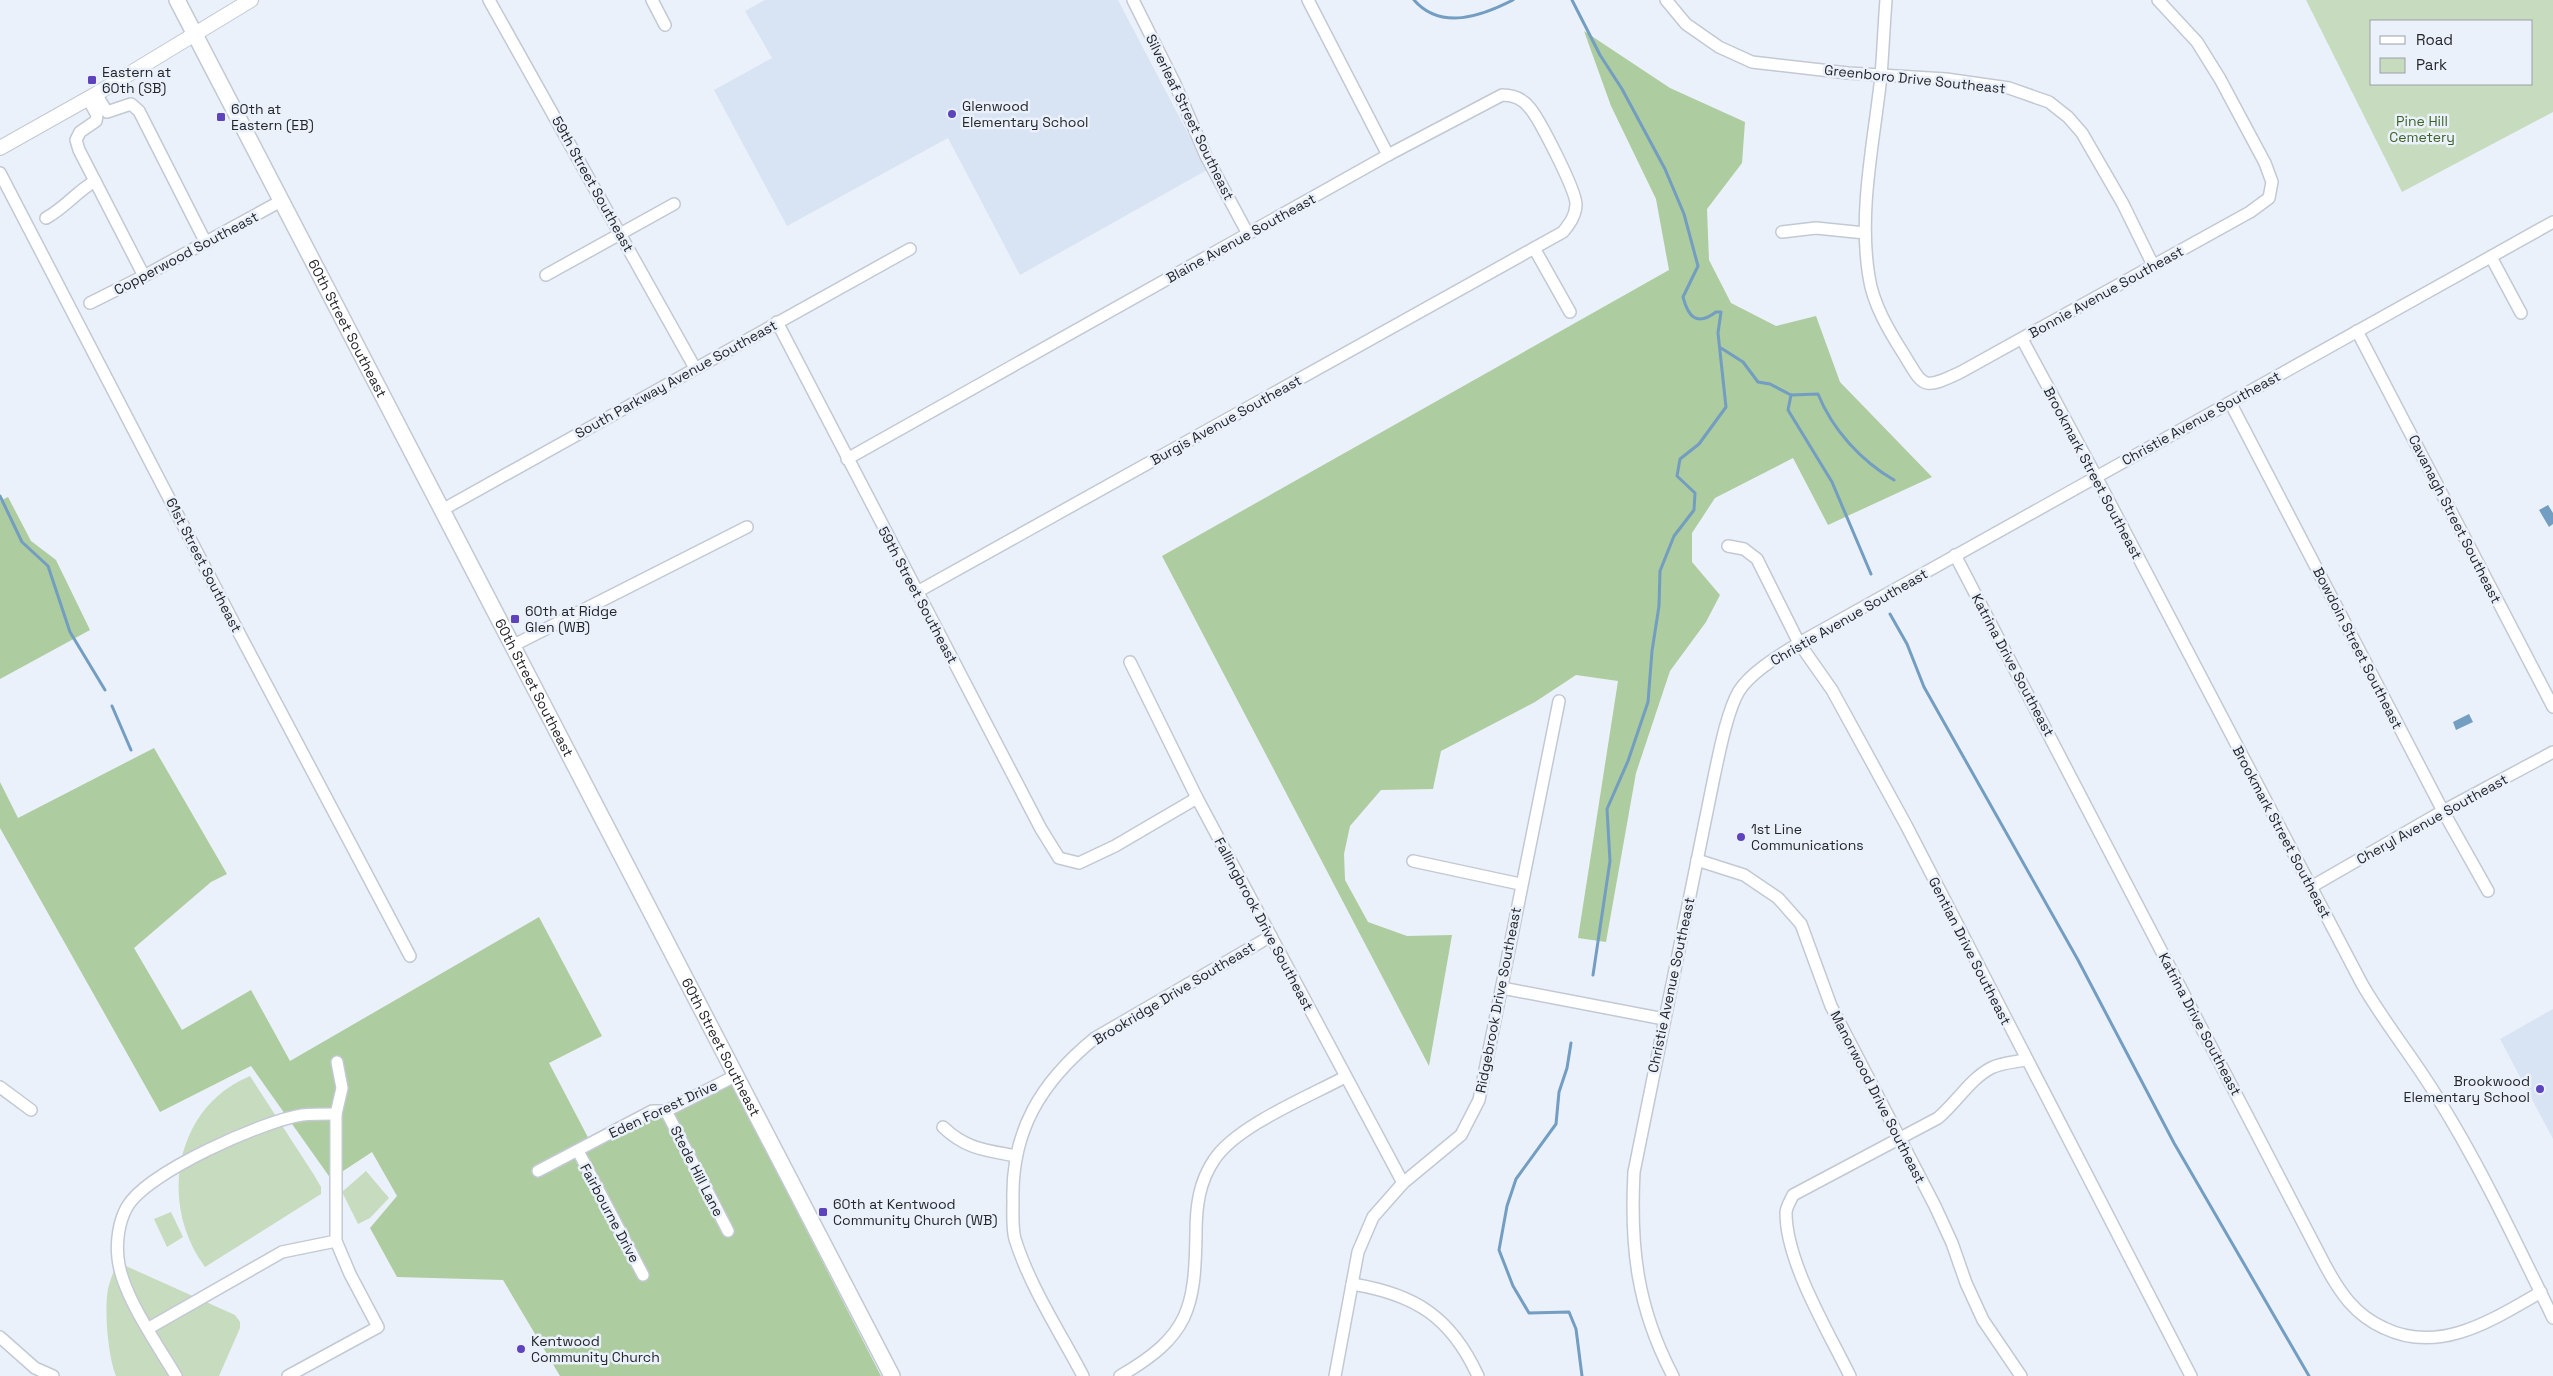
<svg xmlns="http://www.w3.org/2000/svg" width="2553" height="1376" viewBox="0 0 2553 1376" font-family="'Space Grotesk',sans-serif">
<rect width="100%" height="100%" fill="#eaf1fb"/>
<g fill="#d8e3f3">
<polygon points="765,0 1118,0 1207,170 1020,275 948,138 787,226 714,90 772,58 745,11"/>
<polygon points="2553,1009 2553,1139 2500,1039"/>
</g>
<g fill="#c7dbbe" fill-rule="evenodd">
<path d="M2306 0H2553V112L2402 192ZM2372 21H2532V84H2372Z"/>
<path d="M250 1076 314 1175 321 1187V1194L205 1267C158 1204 174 1107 250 1076Z"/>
<polygon points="366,1171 389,1198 370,1218 358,1224 342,1192"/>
<polygon points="171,1212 183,1237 167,1247 154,1219"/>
<path d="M117 1262 235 1315 240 1322V1328L219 1376H116C108 1356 104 1310 108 1289 110 1280 114 1271 117 1262Z"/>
</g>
<g fill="#adcc9f">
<polygon points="1584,31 1670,88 1745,122 1742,163 1707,209 1709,260 1731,303 1776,326 1816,316 1840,382 1932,477 1828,525 1793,458 1715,498 1692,533 1692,562 1720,595 1706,622 1670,671 1636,773 1606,942 1578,938 1618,681 1576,675 1535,702 1441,751 1433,789 1381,790 1350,826 1344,854 1345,880 1368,922 1407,936 1452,935 1429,1066 1162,556 1669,270 1656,199 1611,106"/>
<polygon points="8,497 31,541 56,560 90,630 0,679 0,501"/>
<polygon points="154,748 227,874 211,882 134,948 182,1030 251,990 290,1061 539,917 602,1036 549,1063 593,1147 727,1075 881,1376 560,1376 503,1280 397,1277 370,1228 397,1196 372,1152 331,1179 251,1066 160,1112 0,828 0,782 18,818"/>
</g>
<g fill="#739dc1">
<polygon points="2548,505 2553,513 2553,524 2549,527 2539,510"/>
<polygon points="2469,714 2473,722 2456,730 2453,722"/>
</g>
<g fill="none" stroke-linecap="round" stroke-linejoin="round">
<g stroke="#739dc1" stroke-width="3">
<path d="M1414 0C1441 31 1482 16 1513 0"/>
<path d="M1572 0 1600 55 1622 89 1665 169 1684 214 1698 266 1683 297C1688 316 1696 327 1716 312H1721L1718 333 1726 407 1699 444 1680 459 1677 476 1695 493 1694 510 1674 536 1660 571 1659 606 1652 651 1648 702 1628 761 1607 809 1610 861 1593 975"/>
<path d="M1721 348 1743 362 1758 382 1770 384 1791 395 1818 394C1832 429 1861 461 1894 480"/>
<polyline points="1791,395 1788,410 1832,482 1871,574"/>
<polyline points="0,496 22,542 48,566 70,632 105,690"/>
<polyline points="1890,614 1907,644 1924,687 2078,960 2174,1143 2309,1376"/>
<polyline points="112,706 131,750"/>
<polyline points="1571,1043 1567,1068 1559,1092 1556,1124 1516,1179 1507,1206 1499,1250 1513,1286 1529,1313 1569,1312 1576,1329 1582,1376"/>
</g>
<defs>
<g id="minor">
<polyline points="489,0 695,368"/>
<polyline points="652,0 665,25"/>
<polyline points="1133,0 1175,84 1206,156 1248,234"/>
<polyline points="1308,0 1388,155"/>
<polyline points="1666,0 1686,24 1719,47 1752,62 1848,73 1946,79 2009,88 2049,102 2068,117 2082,133 2123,204 2153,265"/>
<path d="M1886 0C1884 25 1883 51 1881 76 1874 142 1858 211 1869 277 1873 304 1889 331 1903 353 1924 387 1921 391 1961 372L2250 212 2269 198 2272 182 2265 163 2220 79 2197 42 2158 0"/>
<polyline points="96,94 107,112 131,104 139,111 206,243"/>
<polyline points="88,99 97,115 96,121 80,132 76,140 79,150 144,276"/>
<polyline points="0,173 238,631 410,956"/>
<path d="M46 218C66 207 76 192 95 181"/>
<polyline points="1782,232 1816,228 1865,233"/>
<polyline points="1534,248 1570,312"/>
<polyline points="2491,257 2521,313"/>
<polyline points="546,275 674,204"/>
<polyline points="90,303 144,276 281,201"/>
<polyline points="777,322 1041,829 1059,858 1079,863 1115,846 1197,798"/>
<polyline points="2357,331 2553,707"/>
<path d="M2022 339 2090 465 2362 984C2384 1022 2411 1055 2434 1092 2479 1163 2516 1242 2553 1318"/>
<polyline points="2231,404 2443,811 2488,891"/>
<path d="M847 459 1388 155 1502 95C1513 95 1522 98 1529 107 1539 118 1577 192 1576 205 1575 217 1570 223 1563 232L917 592"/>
<polyline points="442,510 910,249"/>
<polyline points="1728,546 1744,549 1757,559 1799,643 1832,690 1906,825 2191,1376"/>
<path d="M1955 555 2325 1265C2340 1293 2355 1315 2384 1328 2440 1355 2492 1320 2541 1292"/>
<polyline points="512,646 747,527"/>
<polyline points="1130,662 1197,798 1403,1183"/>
<polyline points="1697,860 1744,875 1778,898 1801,924 1831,1006 1935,1206 1952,1243 1966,1283 1983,1320 2021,1376"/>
<polyline points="1413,861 1520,884"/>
<polyline points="2311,887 2443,811 2553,752"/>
<polyline points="1502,988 1664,1019"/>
<polyline points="0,1087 31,1110"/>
<polyline points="666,1111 728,1231"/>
<path d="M943 1127C966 1149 985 1150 1016 1156"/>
<polyline points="578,1151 643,1275"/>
<polyline points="538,1171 652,1111 666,1111 735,1076"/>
<path d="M1352 1284C1415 1294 1451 1317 1478 1376"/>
<polyline points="149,1328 282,1252 336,1241"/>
<polyline points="0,1337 35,1368 53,1376"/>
<path d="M176 1376C157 1344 121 1293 118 1258 116 1241 119 1221 127 1207 147 1172 263 1121 302 1115 313 1114 325 1114 336 1114"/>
<polyline points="288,1376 378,1327 350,1274 336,1241 336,1114 342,1088 337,1062"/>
<path d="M1083 1376C1060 1332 1030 1287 1015 1239 1012 1228 1013 1213 1013 1201 1011 1131 1041 1082 1095 1038L1271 936"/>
<path d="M1120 1376C1189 1336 1195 1309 1196 1233 1196 1207 1199 1182 1214 1160 1236 1126 1308 1097 1345 1077"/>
<polyline points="1335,1376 1358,1252 1373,1217 1403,1183 1461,1135 1479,1100 1559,701"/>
<path d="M1673 1376C1637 1308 1630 1247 1634 1172L1714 777C1719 754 1727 711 1739 691 1751 672 1780 655 1799 643L2553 222"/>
<path d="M1850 1376C1828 1331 1786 1262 1786 1213 1786 1207 1791 1200 1793 1195L1938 1118C1957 1102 1970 1079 1991 1068 2001 1063 2015 1062 2025 1060"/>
</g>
<polyline id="tertiary" points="0,148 96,94 251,0"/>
<g id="secondary">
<path id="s1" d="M177 0 892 1376"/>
</g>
</defs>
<use href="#minor" stroke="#c3c9d3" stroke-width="14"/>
<use href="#tertiary" stroke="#c3c9d3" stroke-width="16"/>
<use href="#secondary" stroke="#c3c9d3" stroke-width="18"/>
<use href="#minor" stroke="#fff" stroke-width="11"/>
<use href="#tertiary" stroke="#fff" stroke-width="14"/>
<use href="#secondary" stroke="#fff" stroke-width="15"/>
</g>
<g fill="#5d43bc" stroke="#eaf1fb" stroke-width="2">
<rect x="87" y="75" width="10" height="10" rx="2.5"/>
<circle cx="952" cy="114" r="5"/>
<rect x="216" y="112" width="10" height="10" rx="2.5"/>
<rect x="510" y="614" width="10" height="10" rx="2.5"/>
<circle cx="1741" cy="837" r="5"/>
<circle cx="2540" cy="1089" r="5"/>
<rect x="818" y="1207" width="10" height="10" rx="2.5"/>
<circle cx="521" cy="1349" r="5"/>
</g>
<g text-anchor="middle" stroke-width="5" stroke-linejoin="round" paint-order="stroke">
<g font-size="14" fill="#24262a" stroke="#eaf1fb" text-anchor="start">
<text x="102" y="77">Eastern at<tspan x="102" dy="16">60th (SB)</tspan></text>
<text x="962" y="111">Glenwood<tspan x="962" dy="16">Elementary School</tspan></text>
<text x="231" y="114">60th at<tspan x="231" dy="16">Eastern (EB)</tspan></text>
<text x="525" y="616">60th at Ridge<tspan x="525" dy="16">Glen (WB)</tspan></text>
<text x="1751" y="834">1st Line<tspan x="1751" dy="16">Communications</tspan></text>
<text x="2530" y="1086" text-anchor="end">Brookwood<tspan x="2530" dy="16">Elementary School</tspan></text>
<text x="833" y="1209">60th at Kentwood<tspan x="833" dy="16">Community Church (WB)</tspan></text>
<text x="531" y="1346">Kentwood<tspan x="531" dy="16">Community Church</tspan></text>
</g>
<g font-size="14" fill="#24262a" stroke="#eaf1fb">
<text transform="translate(1915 79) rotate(6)" y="5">Greenboro Drive Southeast</text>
<text transform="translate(1190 117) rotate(64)" y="5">Silverleaf Street Southeast</text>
<text transform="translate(593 184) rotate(61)" y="5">59th Street Southeast</text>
<text transform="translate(1241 238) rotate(-29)" y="5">Blaine Avenue Southeast</text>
<text transform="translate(186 253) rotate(-28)" y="5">Copperwood Southeast</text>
<text transform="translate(2106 292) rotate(-29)" y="5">Bonnie Avenue Southeast</text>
<text dy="5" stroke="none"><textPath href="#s1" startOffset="370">60th Street Southeast</textPath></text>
<text transform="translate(676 379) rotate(-29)" y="5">South Parkway Avenue Southeast</text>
<text transform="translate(2201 418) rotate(-29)" y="5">Christie Avenue Southeast</text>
<text transform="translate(1226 420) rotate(-29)" y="5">Burgis Avenue Southeast</text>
<text transform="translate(2093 473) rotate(62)" y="5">Brookmark Street Southeast</text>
<text transform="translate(2455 519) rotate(63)" y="5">Cavanagh Street Southeast</text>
<text transform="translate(204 565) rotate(63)" y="5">61st Street Southeast</text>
<text transform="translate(918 595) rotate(62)" y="5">59th Street Southeast</text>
<text transform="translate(1849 617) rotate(-30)" y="5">Christie Avenue Southeast</text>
<text transform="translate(2358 648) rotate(63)" y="5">Bowdoin Street Southeast</text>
<text transform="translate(2013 665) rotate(62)" y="5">Katrina Drive Southeast</text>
<text dy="5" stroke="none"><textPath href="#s1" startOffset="775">60th Street Southeast</textPath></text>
<text transform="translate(2432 819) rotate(-29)" y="5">Cheryl Avenue Southeast</text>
<text transform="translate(2282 832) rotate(62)" y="5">Brookmark Street Southeast</text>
<text transform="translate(1264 924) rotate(62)" y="5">Fallingbrook Drive Southeast</text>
<text transform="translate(1970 951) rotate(63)" y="5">Gentian Drive Southeast</text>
<text transform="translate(1671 985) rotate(-78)" y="5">Christie Avenue Southeast</text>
<text transform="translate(1174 993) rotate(-31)" y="5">Brookridge Drive Southeast</text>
<text transform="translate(1498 1000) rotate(-79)" y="5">Ridgebrook Drive Southeast</text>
<text transform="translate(2200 1024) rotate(62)" y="5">Katrina Drive Southeast</text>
<text dy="5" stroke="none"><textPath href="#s1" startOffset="1180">60th Street Southeast</textPath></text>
<text transform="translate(1878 1097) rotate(63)" y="5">Manorwood Drive Southeast</text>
<text transform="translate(663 1109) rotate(-25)" y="5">Eden Forest Drive</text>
<text transform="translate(697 1171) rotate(63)" y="5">Stede Hill Lane</text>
<text transform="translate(610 1213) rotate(62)" y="5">Fairbourne Drive</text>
</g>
<g font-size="14" fill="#3d6427" stroke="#eaf1fb">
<text x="2422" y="126">Pine Hill<tspan x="2422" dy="16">Cemetery</tspan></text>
</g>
</g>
<rect x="2370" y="20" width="162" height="65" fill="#eaf1fb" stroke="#9ba0a7"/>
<rect x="2380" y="36" width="25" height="8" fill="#ffffff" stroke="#9ba0a7"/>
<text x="2416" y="45" font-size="15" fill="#24262a">Road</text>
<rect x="2380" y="58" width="25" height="15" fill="#c7dbbe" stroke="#9ba0a7"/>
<text x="2416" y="70" font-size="15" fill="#24262a">Park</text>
</svg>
